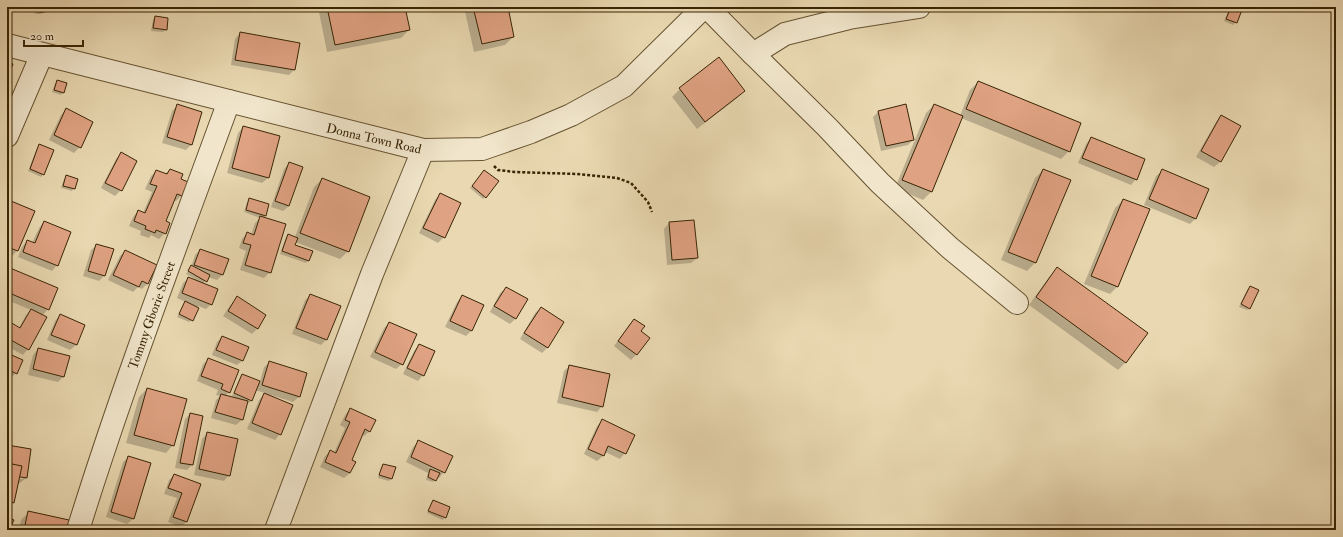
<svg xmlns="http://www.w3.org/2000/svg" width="1343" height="537" viewBox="0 0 1343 537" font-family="'IM FELL Double Pica',serif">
<rect width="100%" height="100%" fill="#e9d8b1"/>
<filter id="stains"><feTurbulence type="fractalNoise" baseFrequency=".005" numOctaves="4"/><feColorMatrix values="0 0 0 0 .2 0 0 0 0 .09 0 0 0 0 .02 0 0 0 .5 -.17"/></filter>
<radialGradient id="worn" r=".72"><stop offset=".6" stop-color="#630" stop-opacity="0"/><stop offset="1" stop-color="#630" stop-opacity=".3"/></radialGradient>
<g fill="#0003" fill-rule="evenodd">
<polygon points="31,7 48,7 44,12 40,14 36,14 33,12"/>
<polygon points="318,7 404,7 409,30 401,38 327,52"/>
<polygon points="464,7 507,7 513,37 505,45 474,52"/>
<polygon points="1230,7 1242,7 1236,22 1233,25 1224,21"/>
<polygon points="155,17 166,30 163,32 151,31 153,20"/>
<polygon points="240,33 294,70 289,75 231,65 235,39"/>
<polygon points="57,81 63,92 61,95 52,92 55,84"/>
<polygon points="978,82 1069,151 1061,159 961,118 931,192 923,200 895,188 926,113 934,105 960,116 970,90"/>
<polygon points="680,89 744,91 736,99 697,129 672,97"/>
<polygon points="178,105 201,113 191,145 186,150 162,143 172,111"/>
<polygon points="66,109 80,147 74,153 49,140 61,115"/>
<polygon points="878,112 913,140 908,145 881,151 873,117"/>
<polygon points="1221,116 1240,127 1220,162 1214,167 1196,157 1216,122"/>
<polygon points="243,127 268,178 262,183 227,173 238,133"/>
<polygon points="1091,138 1136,179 1131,185 1078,163 1086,144"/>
<polygon points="40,146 43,174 41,177 28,171 37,148"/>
<polygon points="121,153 136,161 121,190 115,196 101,188 116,159"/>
<polygon points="289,163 289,206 283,211 271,207 284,169"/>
<polygon points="170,170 179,180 187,183 181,196 176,201 173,200 164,222 165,233 159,239 151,235 149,238 140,235 141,231 129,226 133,217 138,211 143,213 152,192 145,189 151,176 156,171 165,174"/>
<polygon points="1043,170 1035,263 1027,271 1001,260 1035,178"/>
<polygon points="1162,171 1208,190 1195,219 1190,224 1144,205 1156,176"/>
<polygon points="482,174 485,197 483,199 470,188"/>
<polygon points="67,176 74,188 72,191 61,188 64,179"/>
<polygon points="322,179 348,251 340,259 295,242 294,246 308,261 306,263 280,254 286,237 288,235 295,237 314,187"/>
<polygon points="440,194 444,237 438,243 419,233 435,200"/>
<polygon points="250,199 268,205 265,216 263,218 270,272 264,278 240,270 246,251 239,248 242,239 247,233 251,235 255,223 260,218 244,212 247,202"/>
<polygon points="1123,200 1118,286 1110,294 1084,284 1115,208"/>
<polygon points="11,202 17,251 12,256 7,254 7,206"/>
<polygon points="693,221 697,258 691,263 667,265 664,229 669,223"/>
<polygon points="44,222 57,265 52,271 18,257 22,247 27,241 32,243 39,228"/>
<polygon points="97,245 104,276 99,281 83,276 91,250"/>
<polygon points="200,250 222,275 217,280 208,277 203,284 211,304 206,309 198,306 192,320 189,322 177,317 183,305 186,302 177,298 183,283 189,278 195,280 195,279 186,274 191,267 195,255"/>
<polygon points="125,251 156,265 147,284 142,289 138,287 133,292 108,280 120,256"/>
<polygon points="11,269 48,309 42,316 28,349 23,355 7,346 7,326 10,323 19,328 26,315 31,310 7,300 7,273"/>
<polygon points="1057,269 1126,362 1118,370 1029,305 1049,277"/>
<polygon points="1250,287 1249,308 1247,310 1239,307 1247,290"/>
<polygon points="506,288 526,300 515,319 510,324 490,312 500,293"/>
<polygon points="311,295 339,307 326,340 321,345 292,334 305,300"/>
<polygon points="462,296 482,306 471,331 466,336 445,327 457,302"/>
<polygon points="237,298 265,315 257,329 252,334 223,316 232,303"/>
<polygon points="541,308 563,323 547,348 542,353 520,339 535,313"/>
<polygon points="60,315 84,325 76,345 70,350 47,340 55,321"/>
<polygon points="634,320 639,332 637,354 631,360 614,346 629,325"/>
<polygon points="389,323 402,364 396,369 370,357 384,328"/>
<polygon points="222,337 243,360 237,365 212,355 217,342"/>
<polygon points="419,345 423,375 418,381 403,374 414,351"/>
<polygon points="38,349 63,377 58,382 28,375 33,355"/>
<polygon points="7,354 16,373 11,378 7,377"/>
<polygon points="209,359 229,392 225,396 236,399 236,398 232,396 240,378 242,375 260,382 264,367 270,362 306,373 299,397 293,402 271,395 280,434 275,440 247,429 259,400 265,393 255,390 251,400 249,403 247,402 242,420 236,425 211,418 216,400 220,396 216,395 218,390 197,381 203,364"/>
<polygon points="570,366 602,406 597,412 557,403 564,371"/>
<polygon points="147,389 173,445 166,453 126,443 139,397"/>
<polygon points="350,409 370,431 364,436 362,435 351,460 350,473 344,478 320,467 325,456 330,451 334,453 345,428 340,425 345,415"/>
<polygon points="190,414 192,465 187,470 175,468 185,419"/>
<polygon points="602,421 625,453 620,459 605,452 603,456 597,461 584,454 597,426"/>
<polygon points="207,433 229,475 224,481 194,475 202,439"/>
<polygon points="419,441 444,472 439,478 437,477 433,482 426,480 428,473 406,462 413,447"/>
<path d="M7 446 26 478 20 483H17L13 502 8 508ZM15 476 23 477V479L15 478Z"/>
<polygon points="129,457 150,463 133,519 127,524 106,517 123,462"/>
<polygon points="383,465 391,479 389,481 378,478 381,467"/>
<polygon points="174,475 200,485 186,522 181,527 168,522 177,498 164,494 169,480"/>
<polygon points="428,511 444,518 443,520 427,513"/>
<polygon points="29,512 66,530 19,530 21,520"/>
</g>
<g fill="#dfa282" stroke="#392505">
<polygon points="34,7 49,7 48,10 44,12 39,12 35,10"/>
<polygon points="327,7 405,7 410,30 335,45"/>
<polygon points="473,7 508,7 514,37 482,44"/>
<polygon points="1231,7 1243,7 1237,23 1226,19"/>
<polygon points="155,16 168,18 167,30 153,28"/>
<polygon points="240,32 300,43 295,70 235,60"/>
<polygon points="719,57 745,91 705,122 679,88"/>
<polygon points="7,61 13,64 7,78"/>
<polygon points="57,80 67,83 64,93 54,90"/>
<polygon points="978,81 1081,123 1070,152 966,109"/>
<polygon points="177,104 202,112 192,145 167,137"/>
<polygon points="906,104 914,140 886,146 878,111"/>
<polygon points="934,104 963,116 932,192 902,180"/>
<polygon points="66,108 93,122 81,148 54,135"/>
<polygon points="1221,115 1241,126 1221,162 1201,151"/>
<polygon points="243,126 280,136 269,178 232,168"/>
<polygon points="1091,137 1145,159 1137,180 1082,158"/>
<polygon points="39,144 54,150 44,175 30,169"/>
<polygon points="121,152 137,161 122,191 105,183"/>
<polygon points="289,162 303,167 289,206 275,201"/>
<polygon points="170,169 183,174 181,179 188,182 182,196 177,194 166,221 170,223 166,234 156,230 155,233 145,229 146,226 134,221 138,210 145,213 157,186 150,184 156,170 167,174"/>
<polygon points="1043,169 1071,180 1036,263 1008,252"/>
<polygon points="1162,169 1209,189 1196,219 1149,199"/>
<polygon points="484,170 499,181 486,198 472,186"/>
<polygon points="66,175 78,179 75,189 63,186"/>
<polygon points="322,178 370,197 349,252 300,233"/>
<polygon points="440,193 461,203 445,238 423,228"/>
<polygon points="249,198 269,204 266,216 246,210"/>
<polygon points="1123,199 1150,209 1118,287 1091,276"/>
<polygon points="11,201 35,211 18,251 7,247 7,210"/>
<polygon points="260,216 286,224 271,273 245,265 251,245 243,243 247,232 254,235"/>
<polygon points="694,220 698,258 672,260 669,222"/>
<polygon points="44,221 71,232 58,266 23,252 27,240 35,243"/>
<polygon points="288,234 298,238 295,245 313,251 309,261 282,251"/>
<polygon points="96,244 114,249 105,276 88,271"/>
<polygon points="200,249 229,259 223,275 194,265"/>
<polygon points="125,250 157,265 148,284 142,281 139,287 113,275"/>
<polygon points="191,265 210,275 207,282 188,271"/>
<polygon points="1057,267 1148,333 1126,363 1036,297"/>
<polygon points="10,268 58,288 49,310 7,292 7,276"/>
<polygon points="188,277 218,289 212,305 182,293"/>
<polygon points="1250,286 1259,290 1250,309 1241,304"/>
<polygon points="506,287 528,299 516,319 494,306"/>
<polygon points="310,294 341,306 327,340 296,328"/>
<polygon points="462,295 484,305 472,331 450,321"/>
<polygon points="237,296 266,315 258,329 228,311"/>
<polygon points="185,301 199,308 193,321 179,314"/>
<polygon points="541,307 564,322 548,348 524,333"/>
<polygon points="31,309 47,317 29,350 7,338 7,327 10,322 20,328"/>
<polygon points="60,314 85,325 77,345 51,335"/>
<polygon points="634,319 645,326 641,331 650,338 637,355 618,341"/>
<polygon points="389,322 417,334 403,365 375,352"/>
<polygon points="222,336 249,347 243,361 216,350"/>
<polygon points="419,344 435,351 424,376 407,368"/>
<polygon points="38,348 70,356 64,377 33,369"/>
<polygon points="7,353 23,360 17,374 7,369"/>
<polygon points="208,358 239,370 230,393 221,389 223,384 201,376"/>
<polygon points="269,361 307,373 300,397 262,385"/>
<polygon points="569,365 610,374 603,407 562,397"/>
<polygon points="242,374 260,381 252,401 234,393"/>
<polygon points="147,388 187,399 174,446 134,435"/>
<polygon points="264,393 293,405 281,435 252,423"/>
<polygon points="221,394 248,401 243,420 215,412"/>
<polygon points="350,408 376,420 370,432 365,429 352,460 356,462 350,473 325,462 330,450 336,453 350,422 345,420"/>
<polygon points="190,413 203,416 193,465 180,463"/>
<polygon points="602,419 635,435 626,454 608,446 604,456 588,449"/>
<polygon points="207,432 238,439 230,476 199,469"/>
<polygon points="418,440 453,456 445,473 411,457"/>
<polygon points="7,445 31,449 27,478 7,475"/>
<polygon points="128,456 151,463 134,519 111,512"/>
<polygon points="7,463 22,466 14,503 7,501"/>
<polygon points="383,464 396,467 392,479 379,475"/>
<polygon points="430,469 440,473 436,481 428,477"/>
<polygon points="174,474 201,484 187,522 173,517 182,493 168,488"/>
<polygon points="433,500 450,507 446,518 428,511"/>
<polygon points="28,511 69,520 67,530 24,530"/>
<polygon points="7,517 14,520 9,530 7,530"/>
</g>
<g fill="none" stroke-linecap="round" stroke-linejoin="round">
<defs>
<g id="minor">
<polyline points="707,7 753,54 785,34 849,18 919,7"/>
<polyline points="7,45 423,150 482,149 531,132 571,115 624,86 704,7"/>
<polyline points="753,54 827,127 880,183 950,248 1017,303"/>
<polyline points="7,136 42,54"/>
<path d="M78 530C123 385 177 244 229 101"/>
<polyline points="276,530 372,274 423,150"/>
</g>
</defs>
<use href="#minor" stroke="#655230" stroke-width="24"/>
<polyline stroke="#392505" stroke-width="2.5" stroke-dasharray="3 2" stroke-linecap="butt" points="494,166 498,170 515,172 577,174 617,178 631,183 648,202 652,212"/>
<use href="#minor" stroke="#f1e6cc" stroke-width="22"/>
</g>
<g text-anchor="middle" stroke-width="4" stroke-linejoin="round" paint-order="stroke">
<g font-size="13" fill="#392505" stroke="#f1e6cc">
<text transform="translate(374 138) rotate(13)" y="5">Donna Town Road</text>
<text transform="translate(151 315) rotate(-70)" y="5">Tommy Gborie Street</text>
</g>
</g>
<rect width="1343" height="537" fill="none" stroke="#e9d8b1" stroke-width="24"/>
<rect x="8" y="8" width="1327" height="521" fill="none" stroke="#392505" stroke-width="2"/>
<rect x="12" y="12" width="1319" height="513" fill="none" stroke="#392505"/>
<path d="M24 40v6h59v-6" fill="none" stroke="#392505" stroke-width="2"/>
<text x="30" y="40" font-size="12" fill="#392505" stroke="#f1e6cc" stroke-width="3" paint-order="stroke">20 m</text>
<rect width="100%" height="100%" filter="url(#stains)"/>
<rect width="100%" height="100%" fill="url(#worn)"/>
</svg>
